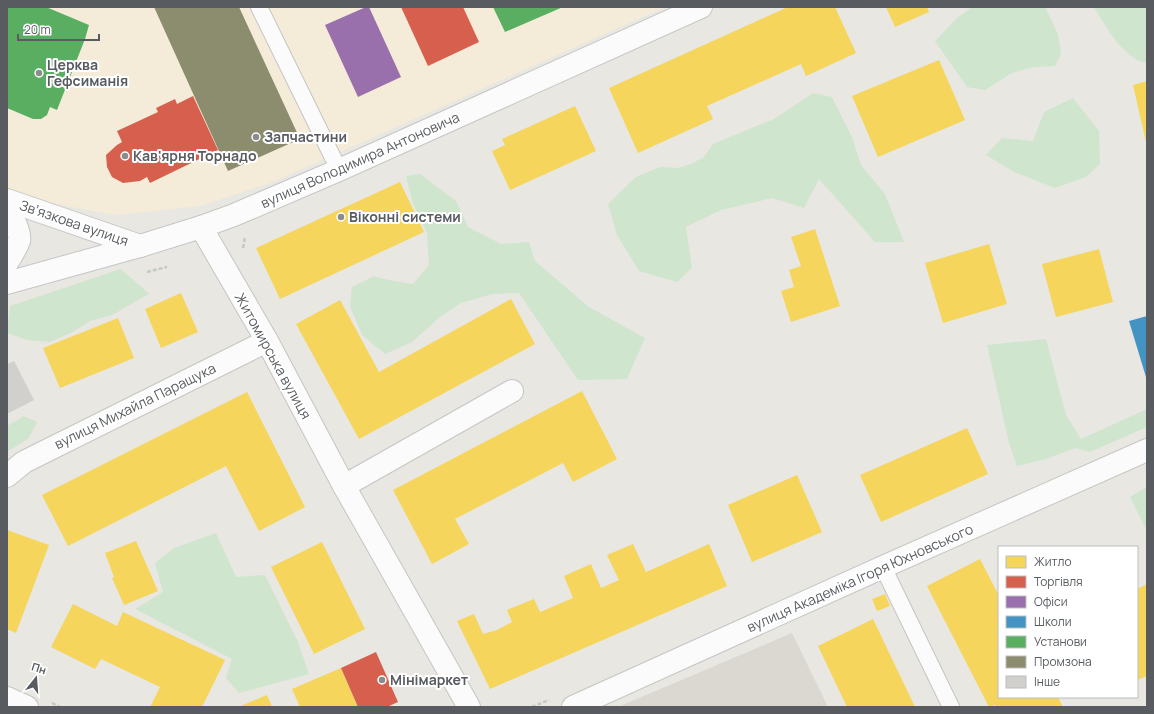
<svg xmlns="http://www.w3.org/2000/svg" width="1154" height="714" viewBox="0 0 1154 714" font-family="Manrope,sans-serif">
<rect width="100%" height="100%" fill="#e8e7e2"/>
<polygon fill="#f4ecd9" points="7,7 665,7 273,182 200,206 115,215 41,201 7,188"/>
<polygon fill="#dad8d1" points="792,633 828,707 618,707"/>
<g fill="#d0e5cd">
<polygon points="972,7 1045,7 1058,34 1061,54 1055,66 1033,67 1012,73 985,90 967,87 935,41 957,18"/>
<path d="M1094 7H1147V63C1124 60 1105 25 1094 7Z"/>
<polygon points="813,93 832,97 852,137 861,165 885,194 904,242 875,242 819,179 804,208 772,198 721,210 686,227 692,268 677,282 639,271 617,235 608,204 636,177 660,167 679,168 691,164 704,157 713,144 774,119"/>
<polygon points="1073,98 1099,131 1100,164 1086,177 1055,188 1014,172 986,155 1002,138 1033,141 1044,112"/>
<polygon points="420,174 456,201 468,227 501,244 529,242 535,261 589,307 645,338 627,379 578,380 519,293 492,294 461,303 440,317 412,342 385,354 362,335 350,306 352,287 374,276 388,280 413,284 429,265 427,233 413,204 406,176"/>
<polygon points="121,269 149,294 112,315 90,321 71,333 50,342 27,340 7,333 10,306"/>
<polygon points="1046,339 1066,415 1081,439 1147,409 1147,427 1090,452 1075,448 1046,459 1017,466 1009,443 987,345"/>
<polygon points="24,416 37,422 29,438 7,452 7,426"/>
<polygon points="1147,487 1147,531 1130,497"/>
<polygon points="216,533 236,577 265,575 298,642 309,674 239,693 226,678 232,659 135,609 163,592 155,563 174,548"/>
</g>
<g fill="#f6d55c">
<polygon points="788,7 835,7 856,53 806,76 801,64 707,106 713,119 638,153 609,88"/>
<polygon points="886,7 927,7 929,12 895,27"/>
<polygon points="939,60 965,120 878,157 852,96"/>
<polygon points="1147,81 1147,141 1146,142 1133,85"/>
<polygon points="575,106 596,151 510,190 492,151 505,145 502,139"/>
<polygon points="400,182 424,232 280,299 256,248"/>
<polygon points="815,229 840,306 791,322 781,291 794,287 789,270 801,266 791,237"/>
<polygon points="989,244 1007,304 943,323 925,263"/>
<polygon points="1099,249 1113,302 1056,317 1042,264"/>
<polygon points="181,293 198,332 161,348 145,309"/>
<polygon points="511,299 535,344 359,439 296,324 340,300 379,372"/>
<polygon points="118,318 134,358 60,388 43,348"/>
<polygon points="582,391 617,459 573,482 563,463 455,519 469,544 432,564 393,490"/>
<polygon points="247,392 305,507 259,531 226,466 68,546 42,495"/>
<polygon points="967,428 988,474 881,522 860,475"/>
<polygon points="797,475 822,532 752,562 728,505"/>
<polygon points="7,530 49,545 16,633 7,629"/>
<polygon points="136,541 158,591 124,605 112,578 114,577 105,553"/>
<polygon points="322,542 365,629 314,654 271,567"/>
<polygon points="633,544 646,572 709,544 727,586 490,689 457,621 474,614 483,634 497,630 512,622 507,610 534,599 540,612 573,598 564,576 591,564 601,588 619,580 607,555"/>
<polygon points="980,559 999,596 999,697 1058,697 1063,707 997,707 995,705 989,707 927,586"/>
<polygon points="1147,584 1147,676 1137,680 1137,589"/>
<polygon points="885,594 890,606 877,611 872,599"/>
<polygon points="73,604 117,626 123,612 225,660 202,707 150,707 160,687 101,659 95,669 51,647"/>
<polygon points="873,619 915,707 847,707 818,646"/>
<polygon points="341,668 358,707 300,707 292,689"/>
<polygon points="267,695 272,707 238,707"/>
</g>
<g fill="#d6604d">
<polygon points="401,7 463,7 479,42 428,66"/>
<polygon points="193,96 218,150 150,183 147,177 140,181 123,183 112,177 107,167 106,155 117,145 122,142 117,131 158,112 156,108 175,99 177,104"/>
<polygon points="376,652 398,702 387,707 358,707 341,668"/>
</g>
<polygon fill="#9970ab" points="366,7 369,7 401,77 358,97 325,25"/>
<polygon fill="#4393c3" points="1147,316 1147,377 1146,377 1129,321"/>
<g fill="#5aae61">
<polygon points="7,7 46,7 89,25 85,39 57,110 50,107 47,115 41,119 33,119 7,108"/>
<polygon points="493,7 563,7 505,32"/>
</g>
<polygon fill="#8c8c6e" points="154,7 239,7 300,139 228,171"/>
<polygon fill="#d1d0cd" points="14,361 34,400 7,414 7,364"/>
<g fill="none" stroke-linecap="round" stroke-linejoin="round">
<defs>
<g id="service">
<polyline points="259,7 339,170"/>
<polyline points="883,567 951,707"/>
</g>
<g id="minor">
<polyline points="7,200 140,246"/>
<path d="M7 209C12 215 21 233 19 241 16 249 11 256 7 263"/>
<polyline points="201,227 267,341 344,486 469,707"/>
<polyline points="7,476 24,462 46,451 267,341"/>
<polyline points="344,486 512,391"/>
<polyline points="7,698 27,707"/>
<polyline points="573,707 883,567 1147,450"/>
</g>
<polyline id="secondary" points="7,283 140,246 201,227 234,215 339,170 701,7"/>
</defs>
<use href="#service" stroke="#c5c5c4" stroke-width="18"/>
<use href="#minor" stroke="#c5c5c4" stroke-width="24"/>
<use href="#secondary" stroke="#c5c6c5" stroke-width="24"/>
<g stroke="#c3c9c5" stroke-width="2.5" stroke-dasharray="4 2" stroke-linecap="butt">
<polyline points="243,248 245,237"/>
<polyline points="147,272 167,267"/>
<polyline points="52,703 60,707"/>
<polyline points="532,707 549,700"/>
</g>
<use href="#service" stroke="#fcfbfb" stroke-width="16"/>
<use href="#minor" stroke="#fcfbfb" stroke-width="22"/>
<use href="#secondary" stroke="#fcfbfb" stroke-width="22"/>
</g>
<g fill="#8a8d8e" stroke="#fff" stroke-width="1.5">
<circle cx="39" cy="73" r="4"/>
<circle cx="256" cy="137" r="4"/>
<circle cx="125" cy="156" r="4"/>
<circle cx="341" cy="217" r="4"/>
<circle cx="382" cy="680" r="4"/>
</g>
<g text-anchor="middle" stroke-width="4" stroke-linejoin="round" paint-order="stroke">
<g font-size="14" font-weight="bold" fill="#585c60" stroke="#fff" text-anchor="start">
<text x="47" y="70">Церква<tspan x="47" dy="16">Гефсиманія</tspan></text>
<text x="264" y="142">Запчастини</text>
<text x="133" y="161">Кав'ярня Торнадо</text>
<text x="349" y="222">Віконні системи</text>
<text x="390" y="685">Мінімаркет</text>
</g>
<g font-size="14" fill="#585c60" stroke="#fff">
<text transform="translate(360 160) rotate(-24)" y="5">вулиця Володимира Антоновича</text>
<text transform="translate(74 223) rotate(19)" y="5">Звʼязкова вулиця</text>
<text transform="translate(273 356) rotate(61)" y="5">Житомирська вулиця</text>
<text transform="translate(135 406) rotate(-26)" y="5">вулиця Михайла Паращука</text>
<text transform="translate(860 578) rotate(-24)" y="5">вулиця Академіка Ігоря Юхновського</text>
</g>
</g>
<rect width="1154" height="714" fill="none" stroke="#585c60" stroke-width="16"/>
<rect x="998" y="546" width="140" height="152" fill="#ffffff" stroke="#bcbebf"/>
<rect x="1006" y="556" width="20" height="12" fill="#f6d55c" stroke="#bcbebf"/>
<text x="1034" y="566" font-size="12" fill="#585c60">Житло</text>
<rect x="1006" y="576" width="20" height="12" fill="#d6604d" stroke="#bcbebf"/>
<text x="1034" y="586" font-size="12" fill="#585c60">Торгівля</text>
<rect x="1006" y="596" width="20" height="12" fill="#9970ab" stroke="#bcbebf"/>
<text x="1034" y="606" font-size="12" fill="#585c60">Офіси</text>
<rect x="1006" y="616" width="20" height="12" fill="#4393c3" stroke="#bcbebf"/>
<text x="1034" y="626" font-size="12" fill="#585c60">Школи</text>
<rect x="1006" y="636" width="20" height="12" fill="#5aae61" stroke="#bcbebf"/>
<text x="1034" y="646" font-size="12" fill="#585c60">Установи</text>
<rect x="1006" y="656" width="20" height="12" fill="#8c8c6e" stroke="#bcbebf"/>
<text x="1034" y="666" font-size="12" fill="#585c60">Промзона</text>
<rect x="1006" y="676" width="20" height="12" fill="#d1d0cd" stroke="#bcbebf"/>
<text x="1034" y="686" font-size="12" fill="#585c60">Інше</text>
<g transform="translate(36 678) rotate(17)" stroke="#ffffff" stroke-width="3" paint-order="stroke">
<path d="M0-3L7 15L0 10L-7 15Z" fill="#585c60"/>
<text y="-6" font-size="11" font-weight="bold" text-anchor="middle" fill="#585c60">Пн</text>
</g>
<path d="M18 34v6h81v-6" fill="none" stroke="#585c60" stroke-width="2"/>
<text x="24" y="34" font-size="12" fill="#585c60" stroke="#ffffff" stroke-width="3" paint-order="stroke">20 m</text>
</svg>
